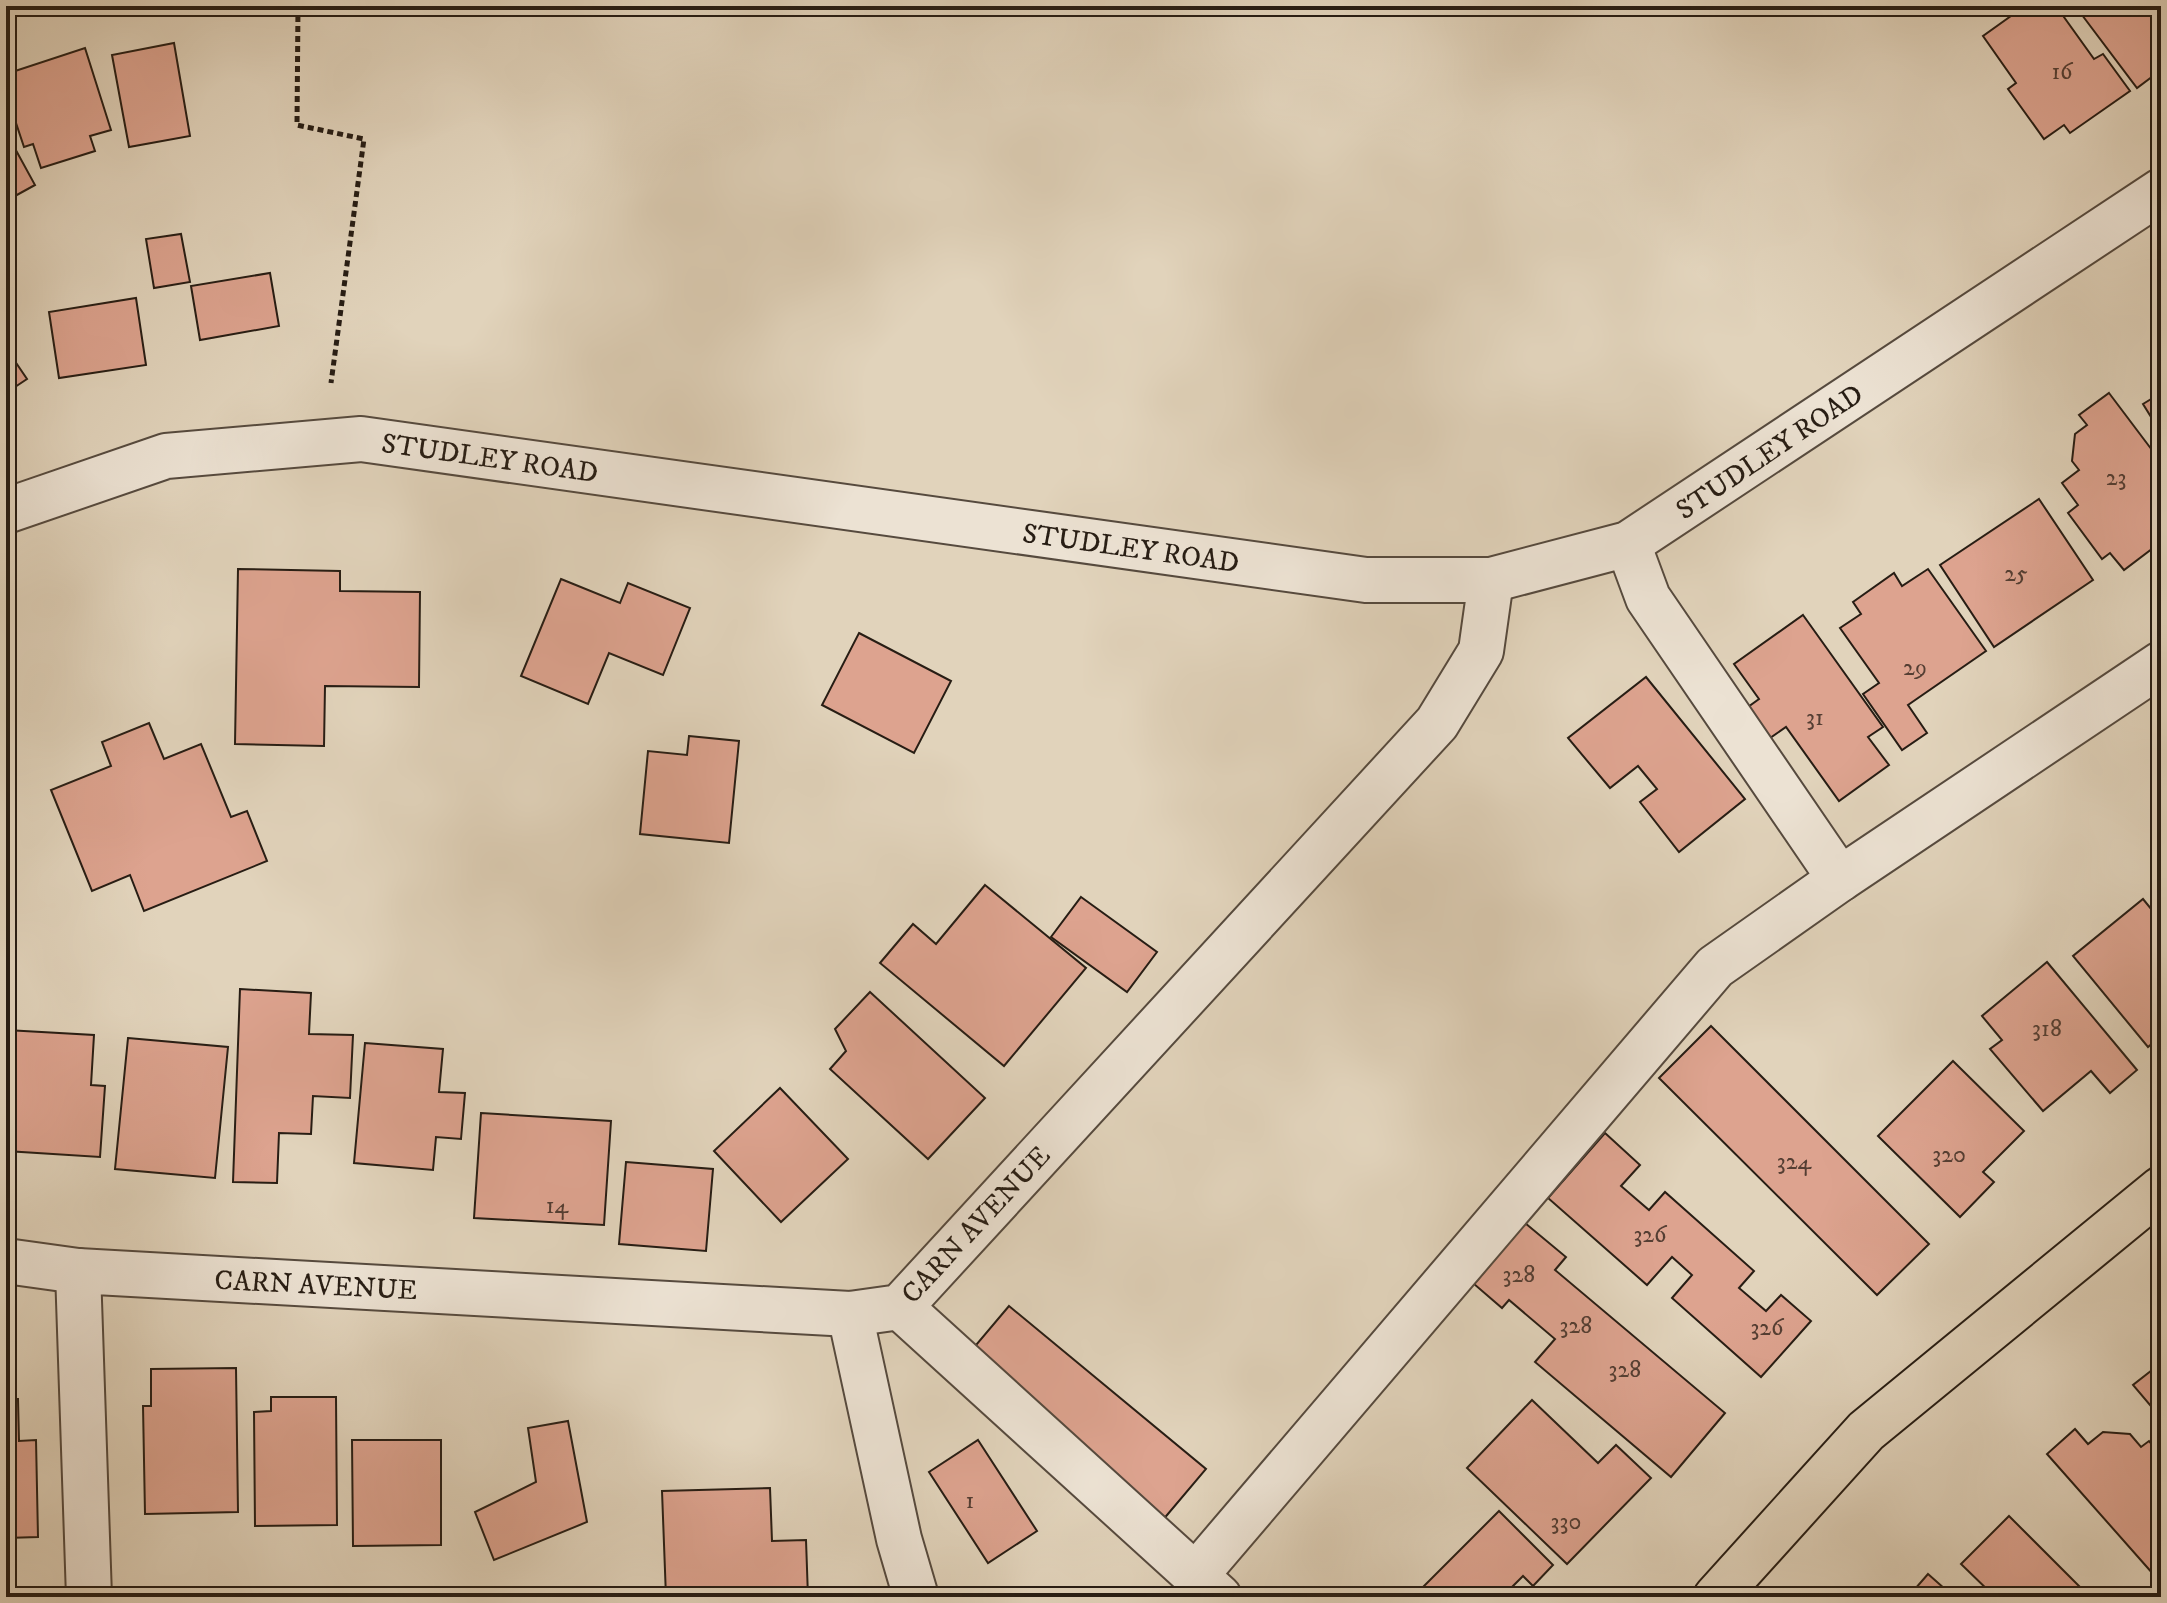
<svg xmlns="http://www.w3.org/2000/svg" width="2167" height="1603" viewBox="0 0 2167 1603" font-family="'IM FELL DW Pica',serif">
<rect width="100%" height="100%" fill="#e1d3bb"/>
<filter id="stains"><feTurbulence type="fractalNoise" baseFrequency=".0025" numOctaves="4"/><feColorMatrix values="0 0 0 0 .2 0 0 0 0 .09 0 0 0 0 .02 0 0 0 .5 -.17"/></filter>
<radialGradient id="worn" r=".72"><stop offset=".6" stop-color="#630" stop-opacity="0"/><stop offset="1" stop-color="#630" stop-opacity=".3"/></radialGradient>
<g fill="#dda38f" stroke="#271d14" stroke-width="2">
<polygon points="2025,6 2056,6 2094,59 2103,54 2130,91 2070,133 2064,125 2044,139 2008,89 2016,83 1983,36"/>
<polygon points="2093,6 2161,6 2161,70 2137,88 2082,15"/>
<polygon points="174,43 190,136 129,147 112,55"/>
<polygon points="85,48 111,130 90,136 95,151 41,168 33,144 24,147 6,93 6,74"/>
<polygon points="6,132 35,185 6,201"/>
<polygon points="181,234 190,282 154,288 146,239"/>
<polygon points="270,273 279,326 200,340 191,286"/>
<polygon points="136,298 146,365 59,378 49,312"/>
<polygon points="6,348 27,379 6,393"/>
<polygon points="2109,393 2161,462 2161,542 2124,570 2110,553 2102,559 2068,513 2078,505 2062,483 2079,470 2072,461 2075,434 2087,425 2079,415"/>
<polygon points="2161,393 2161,433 2143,404"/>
<polygon points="2039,499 2093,580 1994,647 1940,565"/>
<polygon points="238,569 340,571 340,591 420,592 419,687 325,686 324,746 235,744"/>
<polygon points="1928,569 1986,651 1908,705 1927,733 1902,750 1863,694 1879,683 1840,628 1861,614 1853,602 1894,573 1902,586"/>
<polygon points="561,579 620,603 628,583 690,608 663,675 609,653 588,704 521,676"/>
<polygon points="1803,615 1883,727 1868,737 1889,765 1839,801 1786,727 1770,738 1748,707 1759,699 1734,664"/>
<polygon points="859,633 951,681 914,753 822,705"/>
<polygon points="1646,677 1745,799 1679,852 1640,802 1657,789 1638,766 1610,788 1568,738"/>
<polygon points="149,723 164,759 201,744 231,817 247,811 267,861 144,911 130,875 92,891 51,790 111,766 102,742"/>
<polygon points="689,736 739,741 729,843 640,834 648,751 687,755"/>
<polygon points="985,885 1086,968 1004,1066 880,963 913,924 936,944"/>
<polygon points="1081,897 1157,952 1127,992 1051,937"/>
<polygon points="2143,899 2161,921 2161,1036 2148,1047 2073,956"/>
<polygon points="2047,962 2137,1070 2110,1093 2091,1071 2043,1111 1990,1049 2002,1040 1982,1016"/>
<polygon points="240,989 311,993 309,1034 353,1035 350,1098 313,1096 311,1134 279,1133 277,1183 233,1182"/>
<polygon points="870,992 985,1098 928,1159 830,1069 846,1051 835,1029"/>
<polygon points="1711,1026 1929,1244 1877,1295 1659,1078"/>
<polygon points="6,1030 94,1035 91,1085 105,1086 100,1157 6,1151"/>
<polygon points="128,1038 228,1047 215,1178 115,1169"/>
<polygon points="365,1043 443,1049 439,1092 465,1093 461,1139 436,1137 433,1170 354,1163"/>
<polygon points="1953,1061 2024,1131 1983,1172 1994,1182 1960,1217 1878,1136"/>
<polygon points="780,1088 848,1159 781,1222 714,1151"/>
<polygon points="481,1113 611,1121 604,1225 474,1218"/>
<polygon points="1605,1133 1640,1165 1621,1186 1649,1210 1665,1192 1754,1271 1739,1288 1766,1311 1781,1295 1811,1321 1761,1377 1672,1298 1692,1275 1672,1257 1647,1285 1548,1198"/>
<polygon points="626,1162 713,1169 706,1251 619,1244"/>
<polygon points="1525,1223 1566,1257 1555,1270 1725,1413 1671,1477 1535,1362 1555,1339 1509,1300 1502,1308 1474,1284"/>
<polygon points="1009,1306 1206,1469 1162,1521 965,1358"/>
<polygon points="2161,1363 2161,1418 2133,1385"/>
<polygon points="236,1368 238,1512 145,1514 143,1406 151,1406 151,1369"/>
<polygon points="271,1397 336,1397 337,1525 255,1526 254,1412 271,1411"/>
<polygon points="6,1399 18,1399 19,1441 36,1440 38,1537 6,1538"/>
<polygon points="1532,1400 1598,1463 1616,1445 1651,1478 1567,1564 1467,1468"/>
<polygon points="568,1421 587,1522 494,1560 475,1512 536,1482 528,1428"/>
<polygon points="2075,1429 2088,1444 2103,1432 2130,1434 2141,1447 2149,1441 2161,1455 2161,1569 2154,1575 2047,1454"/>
<polygon points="352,1440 441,1440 441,1545 353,1546"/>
<polygon points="978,1440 1037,1531 988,1563 929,1472"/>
<polygon points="770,1488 772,1541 806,1540 808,1597 666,1597 662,1491"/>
<polygon points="1499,1511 1553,1565 1533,1586 1523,1576 1502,1597 1423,1597 1418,1592"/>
<polygon points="2009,1516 2090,1597 1995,1597 1961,1564"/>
<polygon points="1928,1574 1954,1597 1908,1597"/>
</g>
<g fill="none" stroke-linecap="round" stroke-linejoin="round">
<defs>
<g id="minor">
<polyline points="6,511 166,456 361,439 1366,580 1491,580 1628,544 2161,191"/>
<polyline points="1628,544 1648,598 1840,879"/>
<polyline points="6,1261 78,1271"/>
<polyline points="900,1307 1219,1597"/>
<polyline points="850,1314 899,1539 916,1597"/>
<polyline points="1195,1576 1715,967 1840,879 2161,664"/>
<polyline points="89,1597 78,1271 850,1314 900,1307 1437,723 1481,651 1491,580"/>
</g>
<polyline id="major" points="1716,1597 1866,1431 2161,1189"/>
</defs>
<use href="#minor" stroke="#564a3e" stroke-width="48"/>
<use href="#major" stroke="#271d14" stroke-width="48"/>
<polyline stroke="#271d14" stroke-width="5" stroke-dasharray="6 4" stroke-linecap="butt" points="298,6 297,125 364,139 331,383"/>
<use href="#minor" stroke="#ece2d3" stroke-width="44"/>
<use href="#major" stroke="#e1d3bb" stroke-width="44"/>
</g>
<g text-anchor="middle" stroke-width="8" stroke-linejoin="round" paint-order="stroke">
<g font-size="24" fill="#543e33">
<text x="2062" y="79">16</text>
<text x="2116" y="485">23</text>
<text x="2016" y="581">25</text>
<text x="1915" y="675">29</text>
<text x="1815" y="725">31</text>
<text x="2047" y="1036">318</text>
<text x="1949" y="1162">320</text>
<text x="1794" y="1169">324</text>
<text x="557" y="1213">14</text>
<text x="1650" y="1242">326</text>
<text x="1519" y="1282">328</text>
<text x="1576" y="1333">328</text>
<text x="1767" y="1335">326</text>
<text x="1625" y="1377">328</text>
<text x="970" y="1508">1</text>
<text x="1566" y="1529">330</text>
</g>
<g font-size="28" fill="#271d14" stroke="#ece2d3">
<text transform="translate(1769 451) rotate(-34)" y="10">STUDLEY ROAD</text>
<text transform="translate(490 457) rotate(8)" y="10">STUDLEY ROAD</text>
<text transform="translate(1131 547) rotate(8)" y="10">STUDLEY ROAD</text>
<text transform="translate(975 1224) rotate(-47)" y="10">CARN AVENUE</text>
<text transform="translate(316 1284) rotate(3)" y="10">CARN AVENUE</text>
</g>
</g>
<rect width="2167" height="1603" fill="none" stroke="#e1d3bb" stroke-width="32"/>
<rect x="8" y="8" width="2151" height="1587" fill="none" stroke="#271d14" stroke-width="4"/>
<rect x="16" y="16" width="2135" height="1571" fill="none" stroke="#271d14" stroke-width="2"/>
<rect width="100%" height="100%" filter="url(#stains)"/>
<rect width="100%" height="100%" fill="url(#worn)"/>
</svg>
